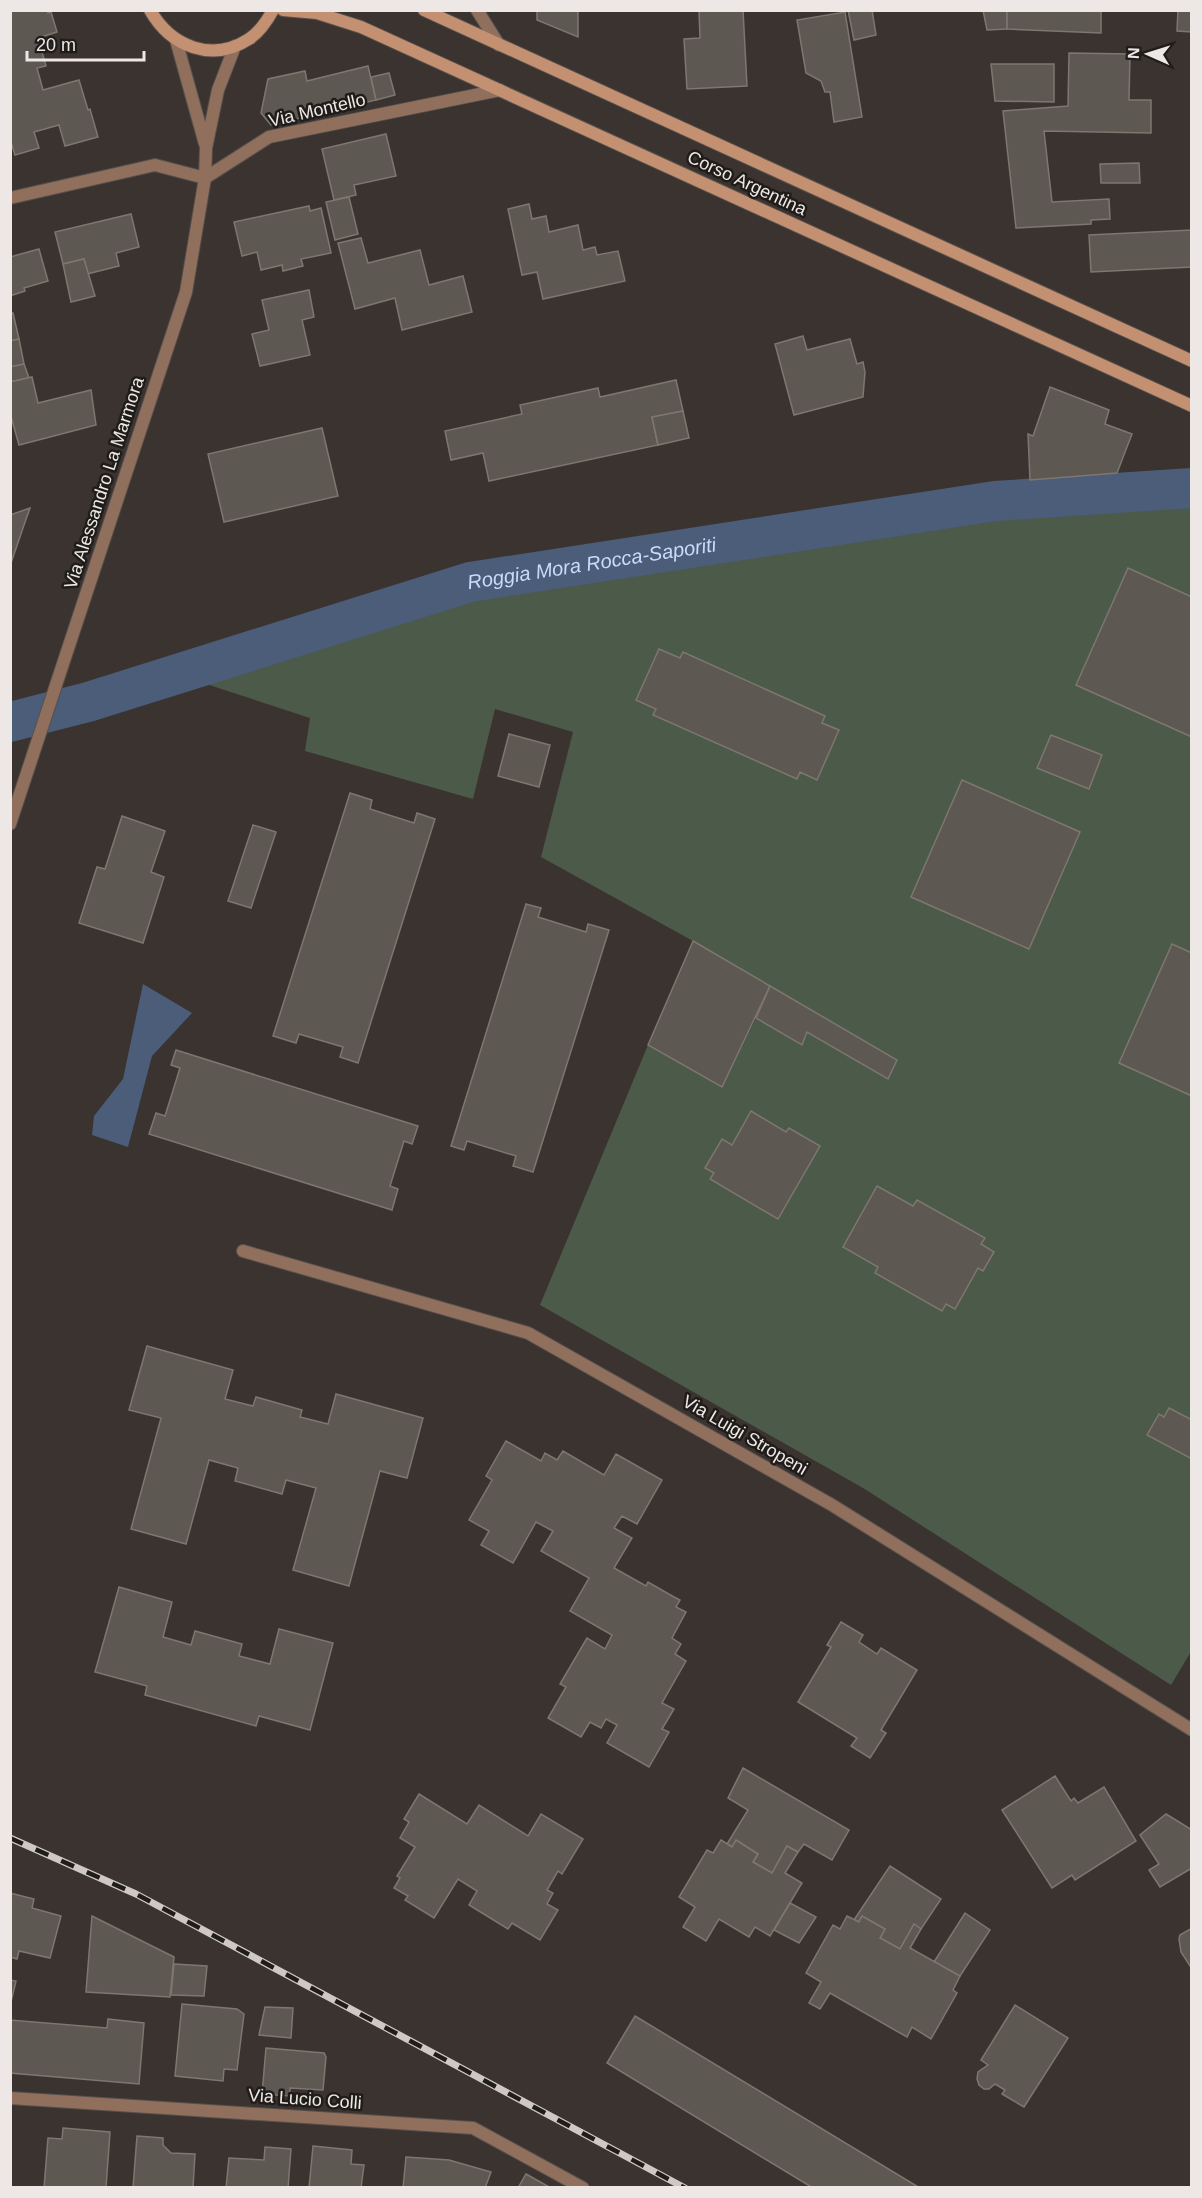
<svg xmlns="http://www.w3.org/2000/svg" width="1202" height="2198" viewBox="0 0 1202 2198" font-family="Arial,sans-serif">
<rect width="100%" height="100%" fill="#3b3330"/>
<polygon fill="#4c5a49" points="1191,502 1192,1650 1171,1685 863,1488 540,1305 648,1045 722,1087 756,1018 801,1045 807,1032 888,1079 897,1060 693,941 541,857 573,732 495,709 473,799 305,751 310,718 188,678 460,595 993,513"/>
<polygon fill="#4b5d79" points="143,984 192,1013 152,1056 128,1147 92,1135 94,1116 123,1079"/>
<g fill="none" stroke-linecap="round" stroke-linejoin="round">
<path stroke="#4b5d79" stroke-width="40" id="s1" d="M10 722 88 702 470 582 995 501 1192 488"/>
</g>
<g fill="#5e5852" stroke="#7d7770" stroke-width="1.5">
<polygon points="10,10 48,10 48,13 51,12 57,32 38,38 46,66 37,68 43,90 79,80 88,110 90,109 98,137 65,146 59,125 34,132 39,148 15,155 10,139"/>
<polygon points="537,10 578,10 578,37 537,20"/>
<polygon points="699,10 743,10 747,86 687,89 684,39 700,38"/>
<polygon points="848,10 872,10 876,35 854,40"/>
<polygon points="983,10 1007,10 1007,29 987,30"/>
<polygon points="1007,10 1101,10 1101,33 1007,29"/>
<polygon points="1178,10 1192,10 1192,32 1177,31"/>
<polygon points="845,12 862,117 834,122 830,92 825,92 821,81 806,73 797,20"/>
<polygon points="1069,53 1130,54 1129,100 1151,100 1151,133 1044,131 1052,202 1109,199 1110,219 1091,220 1091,224 1016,228 1003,111 1068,106"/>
<polygon points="991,64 1054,64 1054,102 995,101"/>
<polygon points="368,66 376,100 271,125 261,113 268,79 305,71 307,81"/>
<polygon points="389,73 395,95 376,100 371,77"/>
<polygon points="386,134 396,176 354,185 356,195 334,200 322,149"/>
<polygon points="1139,163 1140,183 1101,183 1100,164"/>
<polygon points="349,197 358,234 335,240 326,202"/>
<polygon points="529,204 532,219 546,216 549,232 578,225 583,250 595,247 597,255 618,251 625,281 543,299 537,272 522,275 508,209"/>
<polygon points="309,206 310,211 321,208 331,253 301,259 303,266 283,271 282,265 261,270 257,252 242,256 234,222"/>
<polygon points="131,214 139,247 116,253 119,266 87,274 84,259 63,264 55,232"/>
<polygon points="1192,230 1192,267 1091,272 1089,235"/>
<polygon points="361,238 368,263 420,250 429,285 463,276 472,312 402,330 395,298 355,309 338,243"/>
<polygon points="39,249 48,281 24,288 25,291 10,296 10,257"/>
<polygon points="84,259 95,296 71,302 63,264"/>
<polygon points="309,290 314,317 302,320 310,355 260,366 252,334 269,330 262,300"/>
<polygon points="13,313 19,339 10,341 10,314"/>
<polygon points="803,336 807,350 850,339 857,364 863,362 865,372 863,397 794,415 775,344"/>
<polygon points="19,339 24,364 10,367 10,341"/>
<polygon points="24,364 29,378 10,382 10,367"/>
<polygon points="32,377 38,403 91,390 96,425 19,445 10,413 10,382"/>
<polygon points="676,380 683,411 652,417 658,445 489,481 483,453 451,460 445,431 522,414 520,405 598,388 600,397"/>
<polygon points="1050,387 1109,410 1105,424 1132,434 1117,473 1030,480 1028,434 1033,436"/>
<polygon points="683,411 689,438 658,445 652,417"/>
<polygon points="322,428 338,496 224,522 208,454"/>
<polygon points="30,508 24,525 10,566 10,515"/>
<polygon points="1128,568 1192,597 1192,737 1076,685"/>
<polygon points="659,649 680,658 683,652 825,716 822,723 839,730 817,780 800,772 797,779 653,715 656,709 636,700"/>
<polygon points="509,734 550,745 539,787 498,776"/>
<polygon points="1051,735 1102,755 1089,789 1037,768"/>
<polygon points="962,780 1080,832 1029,949 911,897"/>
<polygon points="350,793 372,800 370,809 414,823 417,813 435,819 358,1063 340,1057 343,1047 299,1034 296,1043 273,1036"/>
<polygon points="122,816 165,831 151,872 164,877 143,943 79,923 97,867 105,869"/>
<polygon points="253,825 276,832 251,908 228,901"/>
<polygon points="526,904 541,908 538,917 586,932 588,924 609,930 533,1172 513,1166 516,1156 467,1141 464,1150 451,1146"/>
<polygon points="693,941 770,986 722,1087 648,1045"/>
<polygon points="1172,944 1192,953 1192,1096 1119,1063"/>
<polygon points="770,986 897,1060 888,1079 807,1032 802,1045 756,1018"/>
<polygon points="176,1050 418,1126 412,1144 404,1141 390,1186 398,1189 392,1210 149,1134 156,1113 165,1116 180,1068 171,1065"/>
<polygon points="751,1111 786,1132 789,1128 820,1146 778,1219 710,1179 714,1173 705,1168 722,1139 732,1145"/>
<polygon points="877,1186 913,1206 917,1200 985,1238 981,1244 994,1252 983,1271 978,1268 955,1309 946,1304 942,1311 875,1273 878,1267 843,1247"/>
<polygon points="147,1346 233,1370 225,1399 253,1406 256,1397 302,1410 300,1417 328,1424 336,1394 423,1418 407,1478 380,1471 349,1586 293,1570 316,1488 286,1480 282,1494 235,1481 238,1468 209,1460 186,1544 131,1529 161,1418 129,1410"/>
<polygon points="1169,1408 1192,1420 1192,1459 1147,1435 1159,1414 1164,1417"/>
<polygon points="506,1441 541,1461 545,1453 557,1460 563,1451 604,1475 616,1454 662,1480 637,1524 622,1516 614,1528 632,1538 614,1568 646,1586 648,1582 674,1597 680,1600 676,1607 686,1612 672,1638 681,1644 675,1654 686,1661 662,1703 674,1709 662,1729 669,1732 649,1767 607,1743 617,1725 606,1719 601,1728 590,1722 581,1737 548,1718 566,1687 560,1684 587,1638 605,1649 612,1635 570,1611 589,1578 541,1551 553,1531 536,1522 513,1563 481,1545 489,1531 469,1520 492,1480 486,1476"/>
<polygon points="119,1587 172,1602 163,1637 191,1645 195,1631 242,1644 239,1656 270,1664 279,1629 333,1643 310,1730 259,1716 256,1726 145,1695 147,1686 95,1672"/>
<polygon points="841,1622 863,1635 859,1642 877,1654 881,1648 917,1670 881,1730 886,1733 870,1758 851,1746 857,1738 798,1702 831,1647 827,1645"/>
<polygon points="743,1768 849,1830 832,1860 804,1844 798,1852 787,1846 772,1873 753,1862 758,1854 736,1840 732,1847 727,1844 748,1810 728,1798"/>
<polygon points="1055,1776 1071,1801 1074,1798 1078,1803 1104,1787 1136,1841 1075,1880 1072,1875 1052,1888 1002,1810"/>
<polygon points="419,1794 467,1824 479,1805 528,1836 541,1814 583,1839 562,1874 558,1871 547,1890 553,1893 547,1904 558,1910 540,1940 512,1923 508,1929 469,1905 477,1891 458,1879 434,1918 405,1900 408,1896 394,1888 400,1878 397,1876 415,1847 400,1838 409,1822 404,1819"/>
<polygon points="1166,1814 1192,1830 1192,1868 1160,1887 1149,1870 1159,1864 1140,1835"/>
<polygon points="721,1840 732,1847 736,1840 758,1854 753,1862 772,1873 787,1846 798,1852 785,1873 802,1883 770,1936 755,1927 749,1937 719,1919 706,1941 683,1927 695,1907 679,1897 707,1850 713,1853"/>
<polygon points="890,1866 941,1899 921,1929 914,1924 900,1949 880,1938 885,1929 862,1916 859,1922 854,1920"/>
<polygon points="10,1893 34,1899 32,1908 61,1916 50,1958 19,1951 17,1959 10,1957"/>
<polygon points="790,1903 816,1917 799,1943 774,1930"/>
<polygon points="965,1913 990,1930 960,1976 934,1962"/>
<polygon points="92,1916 174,1957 170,1997 86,1992"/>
<polygon points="847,1916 859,1922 862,1916 885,1929 880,1938 900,1949 914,1924 921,1929 910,1948 960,1976 953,1990 957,1993 931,2039 912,2027 907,2037 830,1993 820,2009 809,2003 821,1982 806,1973 833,1925 840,1929"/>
<polygon points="1192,1928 1192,1969 1181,1952 1179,1939 1180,1935"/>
<polygon points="174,1964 207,1966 204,1996 171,1995"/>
<polygon points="10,1980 16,1981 10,2006"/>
<polygon points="182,2004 237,2009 244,2014 237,2070 224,2069 223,2081 175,2076"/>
<polygon points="1015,2005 1068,2038 1024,2107 1002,2094 1005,2090 995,2084 989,2089 984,2089 979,2085 977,2079 978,2072 988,2065 981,2060"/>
<polygon points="265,2007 293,2008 291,2038 259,2035"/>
<polygon points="635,2016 920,2188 813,2188 607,2063"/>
<polygon points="108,2019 144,2023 139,2084 10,2073 10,2020 107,2028"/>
<polygon points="266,2048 324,2053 326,2057 323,2090 290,2088 290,2096 262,2094"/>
<polygon points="63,2128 110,2132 106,2188 44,2188 48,2138 62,2139"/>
<polygon points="137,2136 163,2138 163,2145 171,2153 195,2154 193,2188 133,2188"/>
<polygon points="313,2146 352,2150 351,2164 364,2165 361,2188 309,2188"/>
<polygon points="265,2147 291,2149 288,2188 226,2188 229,2158 264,2160"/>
<polygon points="406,2157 449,2160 491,2172 485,2188 403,2188"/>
<polygon points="526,2174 551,2188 518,2188"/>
</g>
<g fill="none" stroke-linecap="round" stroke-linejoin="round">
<defs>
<g id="minor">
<polyline points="477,10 499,45"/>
<polyline points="10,198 155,165 205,178 269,137 500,90"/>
<polyline points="243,1251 528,1333 832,1505 1192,1730"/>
<polyline points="10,2098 473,2128 583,2188"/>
</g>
<g id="tertiary">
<polyline points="176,40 205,144"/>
<polyline points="10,824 186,292 205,178 206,148 218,90 235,46"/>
</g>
<g id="secondary">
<path d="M150 10C171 47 212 63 249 39 260 32 267 21 273 10"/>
<polyline points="283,10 317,13 361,27 1192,406"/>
<polyline points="424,10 1192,361"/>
</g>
</defs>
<use href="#minor" stroke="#57504d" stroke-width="14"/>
<use href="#tertiary" stroke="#57504d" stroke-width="14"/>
<use href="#secondary" stroke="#57504d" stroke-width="14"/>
<use href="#minor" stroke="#90705d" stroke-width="12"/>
<use href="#tertiary" stroke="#90705d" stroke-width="12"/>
<use href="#secondary" stroke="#c39171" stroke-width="12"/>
<defs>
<polyline id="rail" points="10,1838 136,1894 685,2188"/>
</defs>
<use href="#rail" stroke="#cfc9c6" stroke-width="7"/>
<use href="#rail" stroke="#1f1c1a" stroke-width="4.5" stroke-dasharray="14" stroke-linecap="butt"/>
</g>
<g text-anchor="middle" stroke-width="5" stroke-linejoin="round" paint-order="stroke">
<g font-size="18" fill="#ede8e5" stroke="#1f1c1a">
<text transform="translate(317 110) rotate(-13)" y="6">Via Montello</text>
<text transform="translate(747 183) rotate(25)" y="6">Corso Argentina</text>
<text transform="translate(104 483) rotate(-72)" y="6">Via Alessandro La Marmora</text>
<text transform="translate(745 1435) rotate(30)" y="6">Via Luigi Stropeni</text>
<text transform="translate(305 2099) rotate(4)" y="6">Via Lucio Colli</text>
</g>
<g font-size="20" font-style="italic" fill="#c8dbfb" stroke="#1f1c1a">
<text dy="7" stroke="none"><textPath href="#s1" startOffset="604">Roggia Mora Rocca-Saporiti</textPath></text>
</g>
</g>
<rect width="1202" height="2198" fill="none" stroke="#ede8e5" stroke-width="24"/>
<g transform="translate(1148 54) rotate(273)" stroke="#1f1c1a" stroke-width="4.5" paint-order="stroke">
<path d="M0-4.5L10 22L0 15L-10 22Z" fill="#ede8e5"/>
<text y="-9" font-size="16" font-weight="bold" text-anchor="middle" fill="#ede8e5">N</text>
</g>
<path d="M27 51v9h117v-9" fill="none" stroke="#ede8e5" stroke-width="3"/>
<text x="36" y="51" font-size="18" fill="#ede8e5" stroke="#1f1c1a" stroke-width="4.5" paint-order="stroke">20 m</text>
</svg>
